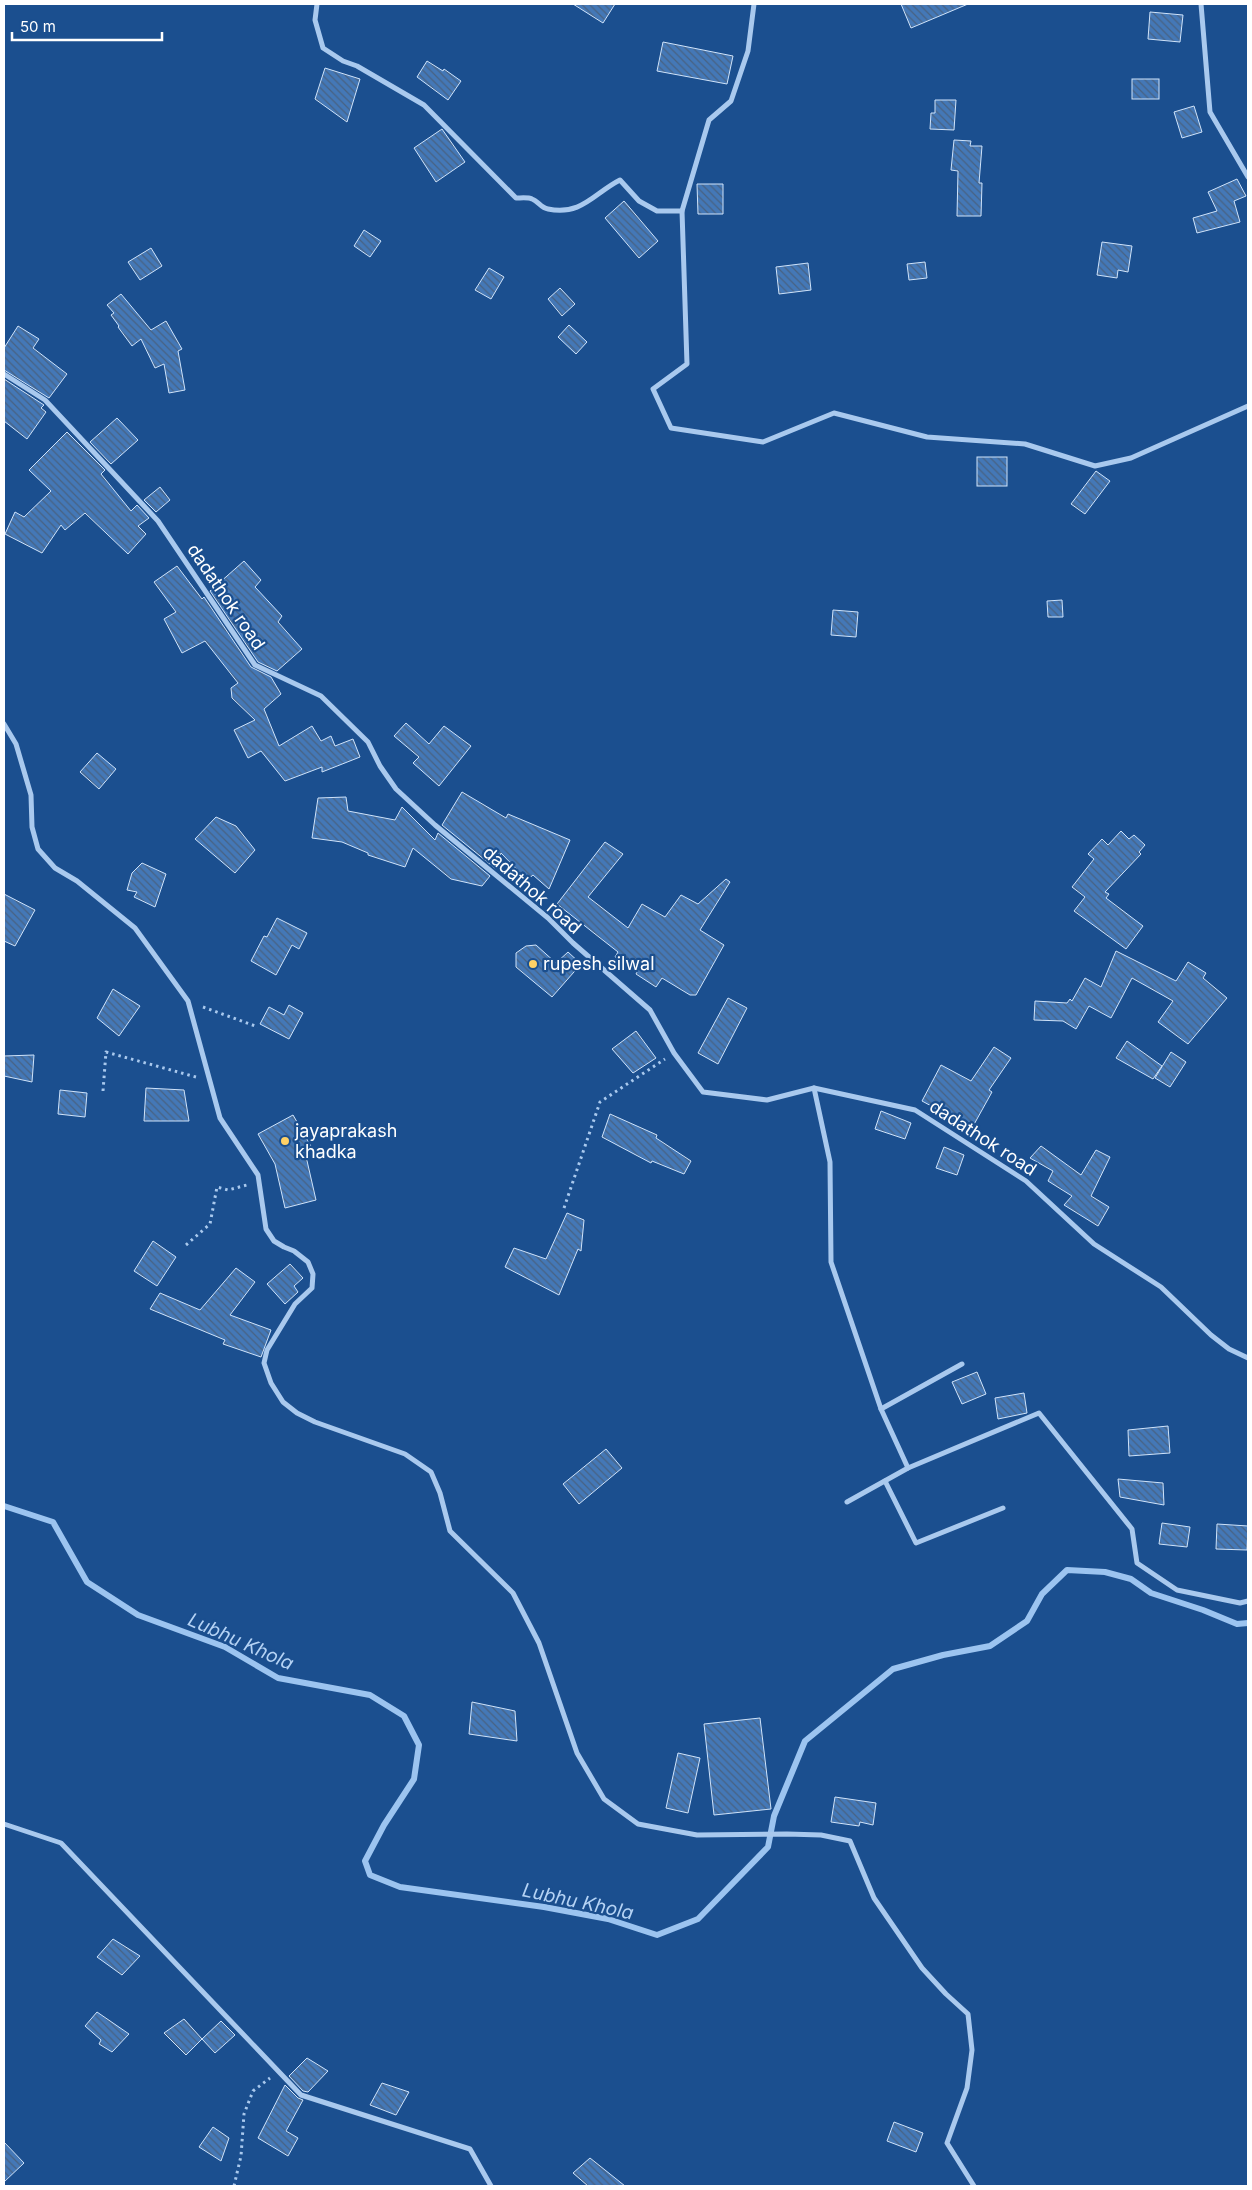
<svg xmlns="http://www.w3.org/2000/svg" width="1252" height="2190" viewBox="0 0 1252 2190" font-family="Inter,sans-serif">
<defs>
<pattern id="building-back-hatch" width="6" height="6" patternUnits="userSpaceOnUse" patternTransform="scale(1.25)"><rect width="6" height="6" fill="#4478b7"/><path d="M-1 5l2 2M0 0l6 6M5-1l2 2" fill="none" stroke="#486282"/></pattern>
</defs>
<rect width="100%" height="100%" fill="#1b4f8f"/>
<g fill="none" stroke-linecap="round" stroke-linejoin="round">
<polyline stroke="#9cc4f0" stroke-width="6" points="4,1506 53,1522 87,1582 138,1615 225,1647 278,1678 370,1695 404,1716 419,1745 414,1779 384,1825 365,1861 370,1875 400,1887 544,1907 608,1919 657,1935 698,1919 768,1847 774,1816 805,1741 893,1669 943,1655 990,1646 1027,1621 1042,1594 1067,1570 1105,1572 1131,1579 1151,1593 1203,1610 1237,1624 1248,1623"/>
</g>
<g fill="url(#building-back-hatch)" stroke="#cfe3fa">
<polygon points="573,4 615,4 603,23"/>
<polygon points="901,4 968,4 911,28"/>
<polygon points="1150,12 1183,15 1180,42 1148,39"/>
<polygon points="663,42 733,56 727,84 657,71"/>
<polygon points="427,61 443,71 444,69 461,81 448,100 417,77"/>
<polygon points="325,68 360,79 347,122 315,99"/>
<rect x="1132" y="79" width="27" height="20"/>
<polygon points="935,100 956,100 954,130 930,129 931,113 935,113"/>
<polygon points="1194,106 1202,132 1182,138 1174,112"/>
<polygon points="442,129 465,162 436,182 414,148"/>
<polygon points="954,140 971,141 970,146 982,146 979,183 982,183 981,216 957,216 958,171 951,170"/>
<polygon points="1237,179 1246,196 1234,201 1240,222 1197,233 1193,218 1217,211 1208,192"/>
<polygon points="697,184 723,184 723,214 698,214"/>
<polygon points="624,201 658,241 639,258 605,218"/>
<polygon points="364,230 381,241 370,257 354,246"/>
<polygon points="1102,242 1132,246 1128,272 1118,270 1117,278 1097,275"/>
<polygon points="151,248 162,266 140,280 128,262"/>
<polygon points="925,262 927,278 909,280 907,264"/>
<polygon points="808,263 811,290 779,294 776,267"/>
<polygon points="489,268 504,277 491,299 475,290"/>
<polygon points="560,288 575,304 562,316 548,299"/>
<polygon points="121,294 151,330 166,321 182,349 178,351 185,390 169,393 164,364 155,368 141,339 132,346 118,327 119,326 111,315 114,313 107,305"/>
<polygon points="569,325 587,342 576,354 558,337"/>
<polygon points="18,326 39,339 33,348 67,374 49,398 4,370 4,348"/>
<polygon points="4,379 44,405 41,408 46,412 27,439 4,421"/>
<polygon points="117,418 138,440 111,464 90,442"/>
<polygon points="67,432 105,470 101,474 131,511 137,505 149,518 138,526 146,534 128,554 85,513 65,530 61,525 42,553 5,534 15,512 24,517 51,491 29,470"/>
<rect x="977" y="457" width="30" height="29"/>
<polygon points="1096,471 1110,481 1085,514 1071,504"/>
<polygon points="160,487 170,500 156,512 144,500"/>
<polygon points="244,561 261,580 255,587 282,616 278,622 302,649 277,671 258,662 210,591"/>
<polygon points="177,566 202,599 204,597 251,667 271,677 281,694 264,709 279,746 312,726 321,741 331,736 335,746 353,739 360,757 322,772 322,767 285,781 261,751 248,758 234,730 255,720 232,698 231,688 238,683 205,641 182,653 164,619 176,612 154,582"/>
<polygon points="1062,600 1063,617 1048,617 1047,601"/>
<polygon points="833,610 858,612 856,637 831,635"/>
<polygon points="406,723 429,744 444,726 471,746 439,786 413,763 419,757 394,736"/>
<polygon points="97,753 116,769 99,789 80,772"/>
<polygon points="462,792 506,818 508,814 570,840 549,889 533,875 527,880 501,853 496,869 442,825"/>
<polygon points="346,797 348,811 395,820 402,807 435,840 438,833 490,876 482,886 451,879 413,848 405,867 368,855 368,853 342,842 312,838 318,798"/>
<polygon points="216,817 236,826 255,850 235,873 195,839"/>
<polygon points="1121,831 1129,839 1134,835 1145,845 1139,852 1141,854 1105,892 1109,894 1106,898 1143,926 1126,949 1074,911 1085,897 1072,887 1094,859 1088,854 1102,839 1108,845"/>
<polygon points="605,842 623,854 588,897 628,928 642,904 665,917 681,895 698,904 726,879 730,882 700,930 724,945 696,995 690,995 662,978 656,987 636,974 638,970 615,957 618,952 557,904"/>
<polygon points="142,863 166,874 155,907 134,897 137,892 127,890 132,873"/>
<polygon points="4,894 35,910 15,946 4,941"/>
<polygon points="277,918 307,933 299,949 292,945 276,975 251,961 264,936 267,937"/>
<polygon points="536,945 556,963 568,952 581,964 552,997 516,967 516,953 526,946"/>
<polygon points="1116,951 1176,981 1188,962 1206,973 1203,978 1227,998 1188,1044 1158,1022 1173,1001 1132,978 1111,1018 1089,1006 1076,1029 1063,1021 1034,1020 1035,1001 1067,1003 1070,999 1072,1001 1085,978 1101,987"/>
<polygon points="113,989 140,1006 119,1036 97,1018"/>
<polygon points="728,998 747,1008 718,1064 698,1053"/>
<polygon points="289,1005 303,1013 289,1039 260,1024 269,1007 284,1015"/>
<polygon points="636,1031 656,1058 633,1073 612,1049"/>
<polygon points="1127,1041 1162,1066 1153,1079 1116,1058"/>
<polygon points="994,1047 1011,1058 989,1090 992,1092 972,1128 922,1101 941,1065 971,1081"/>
<polygon points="1171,1052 1186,1062 1170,1087 1155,1078"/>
<polygon points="34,1055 32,1082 4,1076 4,1056"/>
<polygon points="146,1088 184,1090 189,1121 144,1121"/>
<polygon points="60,1090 87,1093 85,1117 58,1114"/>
<polygon points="881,1111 911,1123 905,1139 875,1129"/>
<polygon points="610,1114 657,1135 656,1138 691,1161 684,1174 652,1161 651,1163 602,1137"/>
<polygon points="293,1115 312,1148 305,1152 316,1200 285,1208 275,1164 258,1134"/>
<polygon points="1041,1146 1081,1175 1096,1150 1110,1157 1091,1196 1109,1207 1098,1226 1064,1205 1072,1196 1048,1181 1053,1171 1030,1158"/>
<polygon points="944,1147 964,1155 957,1175 936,1168"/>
<polygon points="567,1213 584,1220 581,1251 578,1249 559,1295 505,1267 514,1248 546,1259"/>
<polygon points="153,1241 176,1257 157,1286 134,1271"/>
<polygon points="290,1264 303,1278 294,1286 298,1292 285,1304 267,1284"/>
<polygon points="236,1268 255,1282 230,1315 271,1330 261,1357 223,1344 225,1340 150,1309 160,1293 200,1310"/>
<polygon points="977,1372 986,1394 962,1404 952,1382"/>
<polygon points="1024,1393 1027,1413 998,1419 995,1398"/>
<polygon points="1168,1426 1170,1453 1129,1456 1128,1430"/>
<polygon points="606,1449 622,1468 579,1504 563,1484"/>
<polygon points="1118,1479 1163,1483 1164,1505 1120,1497"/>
<polygon points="1162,1523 1190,1527 1187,1547 1159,1544"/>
<polygon points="1217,1524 1248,1526 1247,1550 1216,1549"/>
<polygon points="472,1702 515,1711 517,1741 469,1734"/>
<polygon points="760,1718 771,1809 714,1815 704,1724"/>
<polygon points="678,1753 700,1758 688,1813 666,1808"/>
<polygon points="835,1797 876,1803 873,1825 860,1822 859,1826 831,1822"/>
<polygon points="113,1939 140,1956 122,1975 97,1957"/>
<polygon points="97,2012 129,2034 112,2052 99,2044 101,2040 85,2026"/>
<polygon points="184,2019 202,2039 186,2055 164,2033"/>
<polygon points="221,2021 235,2035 215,2053 202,2039"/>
<polygon points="307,2058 328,2071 308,2092 303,2091 289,2076"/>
<polygon points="382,2083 409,2092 396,2115 370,2105"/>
<polygon points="285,2085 298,2098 303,2100 286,2131 298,2138 288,2156 258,2138"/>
<polygon points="894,2122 923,2133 916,2152 887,2141"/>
<polygon points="213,2127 229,2138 221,2161 199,2147"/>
<polygon points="4,2142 24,2163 4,2182"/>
<polygon points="590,2158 625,2186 588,2186 573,2173"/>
</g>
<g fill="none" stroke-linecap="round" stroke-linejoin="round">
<g stroke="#a9c9ee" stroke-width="3" stroke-dasharray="2.5 4" stroke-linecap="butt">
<polyline points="203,1007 258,1027"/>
<polyline points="103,1091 106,1052 196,1077"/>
<polyline points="564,1208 600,1102 665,1059"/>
<polyline points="186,1245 210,1224 217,1187 228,1190 247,1185"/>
<polyline points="234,2186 241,2156 244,2114 253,2091 270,2078"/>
</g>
<g stroke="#a9c9ee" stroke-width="5">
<path d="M317 4 315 20 323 48 343 61 357 66 424 105 516 198C521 198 528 197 532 199 538 201 541 208 548 209 582 216 594 193 620 180L639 201 657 211H682"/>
<polyline points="754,4 748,51 731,101 709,120 682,211 687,364 653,389 671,428 763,442 834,413 927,437 1025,444 1095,466 1131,458 1248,406"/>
<polyline points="1201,4 1210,112 1248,177"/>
<polyline points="4,374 45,400 158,521 255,665 321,696 368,742 380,766 396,789 435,825 548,918 573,943 650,1010 674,1053 703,1092 767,1100 814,1088 915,1110 1026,1181 1094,1244 1161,1287 1211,1335 1229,1349 1248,1358"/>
<polyline points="4,724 16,744 31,795 32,827 38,849 55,868 77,881 135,928 188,1001 220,1118 258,1175 266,1229 274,1241 284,1247 294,1251 308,1262 313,1274 312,1288 295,1304 267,1350 264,1363 271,1383 283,1402 297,1413 315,1422 405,1454 431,1472 440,1493 450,1531 513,1593 539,1643 577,1753 604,1799 638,1824 697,1835 787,1834 821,1835 850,1841 874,1898 922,1968 946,1994 968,2014 972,2050 967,2088 947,2143 974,2186"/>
<polyline points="814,1088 830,1162 831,1262 881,1409 908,1468"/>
<polyline points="881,1409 962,1364"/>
<polyline points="885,1481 916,1543 1003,1508"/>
<polyline points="847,1502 908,1468 1039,1413 1132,1529 1137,1563 1177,1590 1240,1603 1248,1601"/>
<polyline points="4,1824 61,1843 301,2095 470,2149 491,2186"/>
</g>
</g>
<g fill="#ffd166" stroke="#1b4f8f" stroke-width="2">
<circle cx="533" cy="964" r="5"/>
<circle cx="285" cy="1141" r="5"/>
</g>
<g text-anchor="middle" stroke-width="4.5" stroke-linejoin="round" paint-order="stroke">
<g font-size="18" fill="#fff" stroke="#1b4f8f">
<text transform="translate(226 597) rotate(56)" y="6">dadathok road</text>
<text transform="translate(532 890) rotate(41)" y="6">dadathok road</text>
<text transform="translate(983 1138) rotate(33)" y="6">dadathok road</text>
</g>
<g font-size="18" fill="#fff" stroke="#1b4f8f" text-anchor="start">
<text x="543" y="970">rupesh silwal</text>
<text x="295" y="1137">jayaprakash<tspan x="295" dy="21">khadka</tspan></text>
</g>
<g font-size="19" font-style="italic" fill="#b5d3f5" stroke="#1b4f8f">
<text transform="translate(241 1641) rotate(24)" y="7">Lubhu Khola</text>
<text transform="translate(578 1901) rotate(12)" y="7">Lubhu Khola</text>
</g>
</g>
<rect width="1252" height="2190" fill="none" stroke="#ffffff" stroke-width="10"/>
<path d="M12 32v8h150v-8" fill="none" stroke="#ffffff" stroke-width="2.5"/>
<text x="20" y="32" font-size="15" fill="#ffffff" stroke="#1b4f8f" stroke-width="4" paint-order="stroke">50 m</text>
</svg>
